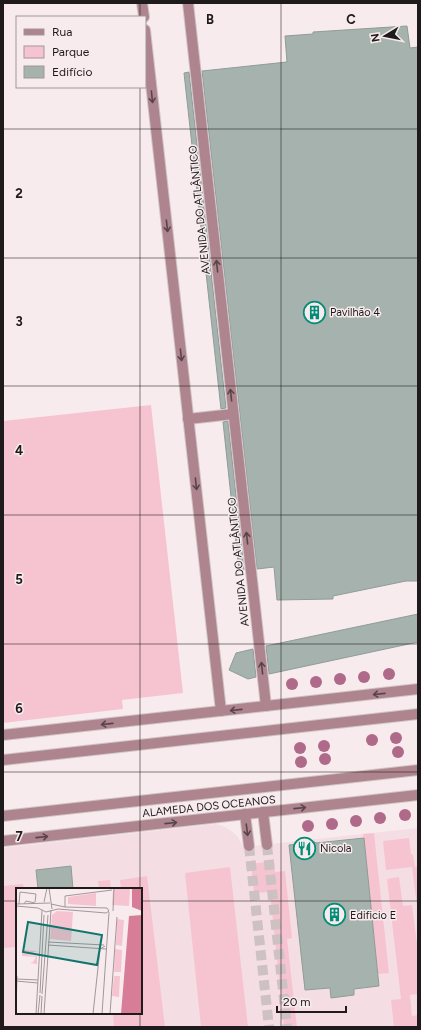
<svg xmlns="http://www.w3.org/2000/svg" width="421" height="1030" viewBox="0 0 421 1030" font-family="Figtree,sans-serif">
<rect width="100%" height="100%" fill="#f8ebee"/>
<path fill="#f4dee3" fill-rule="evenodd" d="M216 824 225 827 233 832 238 837 243 847 418 828V1027H3V848ZM17 889H141V1013H17Z"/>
<g fill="#f6c4d1">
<polygon points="151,405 183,693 122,700 123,709 3,723 3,421"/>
<polygon points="374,833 389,973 378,974 363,834"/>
<polygon points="409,838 411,854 413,855 415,867 418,866 418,914 412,867 386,870 383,841"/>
<polygon points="274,861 275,872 285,871 292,938 287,939 297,1027 284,1027 270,892 254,893 251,864"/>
<polygon points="230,867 248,1027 201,1027 185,873"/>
<polygon points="147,876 165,1027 114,1027 113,1013 141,1013 141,889 121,889 120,880"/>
<polygon points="399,877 403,906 412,905 418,951 418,977 417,977 418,994 410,995 412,1016 418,1015 418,1027 394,1027 391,1000 401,999 387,879"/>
<polygon points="110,880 111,889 99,889 98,881"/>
<polygon points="23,884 24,889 17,889 17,947 3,948 3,886"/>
</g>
<g fill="#a5b2ae" stroke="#8f9c98">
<polygon points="407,26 410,48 418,47 418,581 406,581 333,596 333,599 277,600 274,567 257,569 202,71 287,62 285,36 313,34 313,32"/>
<polygon points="189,72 226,408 221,409 184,73"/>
<polygon points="228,421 244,570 239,571 223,422"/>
<polygon points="418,614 418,642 269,674 266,646"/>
<polygon points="253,649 256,677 248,679 229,670 236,653"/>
<polygon points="364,838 379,986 354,989 354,995 331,998 330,988 305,990 289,845 315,842 316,843"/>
<polygon points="71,866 73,889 38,889 36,870"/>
</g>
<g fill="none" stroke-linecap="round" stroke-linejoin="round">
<g stroke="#cdc1c4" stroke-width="10" stroke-dasharray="10 5" stroke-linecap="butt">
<polyline points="267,845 287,1027"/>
<polyline points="249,846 269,1027"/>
</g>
<defs>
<g id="street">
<polyline points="142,3 144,17"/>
<polyline points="188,3 266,706"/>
<polyline points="145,30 221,711"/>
<polyline points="188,419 233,414"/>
<polyline points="3,735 418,689"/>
<polyline points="3,760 418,714"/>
<polyline points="263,812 267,845"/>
<polyline points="245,814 249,846"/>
<polyline points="3,816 418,770"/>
<polyline points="3,841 418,795"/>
</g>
</defs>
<use href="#street" stroke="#d1c5c8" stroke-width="12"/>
<use href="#street" stroke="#ae858f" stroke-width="10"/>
</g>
<g fill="#af6a89">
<circle cx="389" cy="674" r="6"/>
<circle cx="364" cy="677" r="6"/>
<circle cx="340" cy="679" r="6"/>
<circle cx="316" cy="682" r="6"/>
<circle cx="292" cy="684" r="6"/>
<circle cx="396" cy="738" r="6"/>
<circle cx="372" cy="740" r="6"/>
<circle cx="324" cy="746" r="6"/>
<circle cx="300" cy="748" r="6"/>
<circle cx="398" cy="752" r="6"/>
<circle cx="325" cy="759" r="6"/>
<circle cx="301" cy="762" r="6"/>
<circle cx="405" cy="815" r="6"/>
<circle cx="380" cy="818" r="6"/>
<circle cx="356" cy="821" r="6"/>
<circle cx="332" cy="824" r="6"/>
<circle cx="308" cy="826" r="6"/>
</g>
<defs><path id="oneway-shaft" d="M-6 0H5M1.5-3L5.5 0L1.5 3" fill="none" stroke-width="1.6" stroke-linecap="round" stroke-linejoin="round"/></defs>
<g stroke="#584549">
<use href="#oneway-shaft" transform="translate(152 97) rotate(84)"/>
<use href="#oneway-shaft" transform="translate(167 226) rotate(84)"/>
<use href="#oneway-shaft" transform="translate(217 266) rotate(-96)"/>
<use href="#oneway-shaft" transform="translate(181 355) rotate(84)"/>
<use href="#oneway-shaft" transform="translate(231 395) rotate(-96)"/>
<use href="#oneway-shaft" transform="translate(196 484) rotate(84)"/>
<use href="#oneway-shaft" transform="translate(247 538) rotate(-96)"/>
<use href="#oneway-shaft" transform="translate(262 668) rotate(-96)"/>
<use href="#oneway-shaft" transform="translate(379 694) rotate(174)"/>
<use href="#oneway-shaft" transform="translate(236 710) rotate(174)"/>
<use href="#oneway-shaft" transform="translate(107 724) rotate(174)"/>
<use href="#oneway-shaft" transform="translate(300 808) rotate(-6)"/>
<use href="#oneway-shaft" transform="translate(171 823) rotate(-6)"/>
<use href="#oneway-shaft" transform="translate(247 830) rotate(83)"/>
<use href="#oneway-shaft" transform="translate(42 837) rotate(-6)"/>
</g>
<path fill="none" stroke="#1f1a1b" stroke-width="1" stroke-opacity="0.55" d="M140 3V17M281 3V1027M140 87V889M3 129H418M3 258H418M3 386H418M3 515H418M3 644H418M3 772H418M3 901H17M141 901H418M140 1013V1027"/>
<defs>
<symbol id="building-ring" viewBox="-11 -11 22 22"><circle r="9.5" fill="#f8ebee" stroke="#018d76" stroke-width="1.5"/><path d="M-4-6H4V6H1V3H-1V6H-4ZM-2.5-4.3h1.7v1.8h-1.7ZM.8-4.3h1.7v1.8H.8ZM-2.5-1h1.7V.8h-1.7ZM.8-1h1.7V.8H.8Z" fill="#018d76"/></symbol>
<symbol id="restaurant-ring" viewBox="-11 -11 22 22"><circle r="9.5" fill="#f8ebee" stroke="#018d76" stroke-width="1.5"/><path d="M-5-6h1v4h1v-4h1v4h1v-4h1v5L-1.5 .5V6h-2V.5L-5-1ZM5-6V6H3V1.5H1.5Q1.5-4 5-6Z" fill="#018d76"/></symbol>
</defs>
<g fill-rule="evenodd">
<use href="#building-ring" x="302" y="300" width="25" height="25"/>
<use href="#restaurant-ring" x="292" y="836" width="25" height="25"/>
<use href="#building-ring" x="322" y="902" width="25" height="25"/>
</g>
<g text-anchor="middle" stroke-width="3" stroke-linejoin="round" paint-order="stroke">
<g font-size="11" fill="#1f1a1b" stroke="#f8ebee">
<text transform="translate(199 210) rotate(-96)" y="4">AVENIDA DO ATLÂNTICO</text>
<text transform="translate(238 562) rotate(-96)" y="4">AVENIDA DO ATLÂNTICO</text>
<text transform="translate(209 806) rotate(-6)" y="4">ALAMEDA DOS OCEANOS</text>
</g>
<g font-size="11" fill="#1f1a1b" stroke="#f8ebee" text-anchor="start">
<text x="330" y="316">Pavilhão 4</text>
<text x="320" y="852">Nicola</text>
<text x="350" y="919">Edificio E</text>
</g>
</g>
<g transform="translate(16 888)">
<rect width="126" height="126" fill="#f8ebee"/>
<path d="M97 0H114L113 18 96 17ZM80 5V18L52 16V9ZM41 23 57 24 55 53 34 51 36 27ZM101 31 108 32 106 58 100 57ZM99 61 106 62 105 84H98ZM6 62 22 63 16 65 21 66 11 67 21 68V76L14 75 17 74 20 69 6 68V65H11ZM98 88H104L103 109 96 108Z" fill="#f6c4d1"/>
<path d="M116 0H126V23L116 19ZM126 27V126H105L113 28Z" fill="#d87d98"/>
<path fill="none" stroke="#a1979a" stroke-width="1" d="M33 0 36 21M28 14 31 0M0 16 34 15M3 16 4 4 20 6 19 14M8 16 10 13 19 15M35 16 49 19 91 20 93 23M0 18 22 20 30 24 42 21 90 25 93 23M49 19V8L96 2M97 23 98 0M32 54 88 57M32 57 90 61M1 91 22 92M0 93 22 95M24 105 28 27M26 106 32 27M0 121 1 88M20 126 26 22M22 126 24 107M25 126 26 108M28 126 35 22M77 126 84 61 89 58M86 126 93 24M94 126 101 29"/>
<path fill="#0f766e" fill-opacity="0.15" stroke="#0f766e" stroke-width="2" d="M12 34 86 47 81 77 7 64Z"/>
<rect width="126" height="126" fill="none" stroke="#1f1a1b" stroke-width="2"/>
</g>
<g font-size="13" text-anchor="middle" font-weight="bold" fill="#1f1a1b" stroke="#f8ebee" stroke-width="3" stroke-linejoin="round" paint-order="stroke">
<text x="210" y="24">B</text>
<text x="351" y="24">C</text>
<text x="19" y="198">2</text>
<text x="19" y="326">3</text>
<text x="19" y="455">4</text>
<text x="19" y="584">5</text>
<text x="19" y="713">6</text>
<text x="19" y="841">7</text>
</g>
<rect width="421" height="1030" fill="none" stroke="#1f1a1b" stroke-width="8"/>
<rect x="16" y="16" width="130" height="72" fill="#f8ebee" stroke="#a1979a"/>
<rect x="24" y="29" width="20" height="6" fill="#ae858f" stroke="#a1979a"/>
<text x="52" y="36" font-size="12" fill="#1f1a1b">Rua</text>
<rect x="24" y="46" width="20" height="12" fill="#f6c4d1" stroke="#a1979a"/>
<text x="52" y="56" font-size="12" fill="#1f1a1b">Parque</text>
<rect x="24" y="66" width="20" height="12" fill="#a5b2ae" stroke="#a1979a"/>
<text x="52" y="76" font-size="12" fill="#1f1a1b">Edifício</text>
<g transform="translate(385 36) rotate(260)" stroke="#f8ebee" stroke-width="3" paint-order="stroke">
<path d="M0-3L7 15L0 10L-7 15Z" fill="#1f1a1b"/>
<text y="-6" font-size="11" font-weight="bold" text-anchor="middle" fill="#1f1a1b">N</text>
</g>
<path d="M277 1006v6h69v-6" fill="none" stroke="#1f1a1b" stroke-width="2"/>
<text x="283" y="1006" font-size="12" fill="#1f1a1b" stroke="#f8ebee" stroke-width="3" paint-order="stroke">20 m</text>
</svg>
